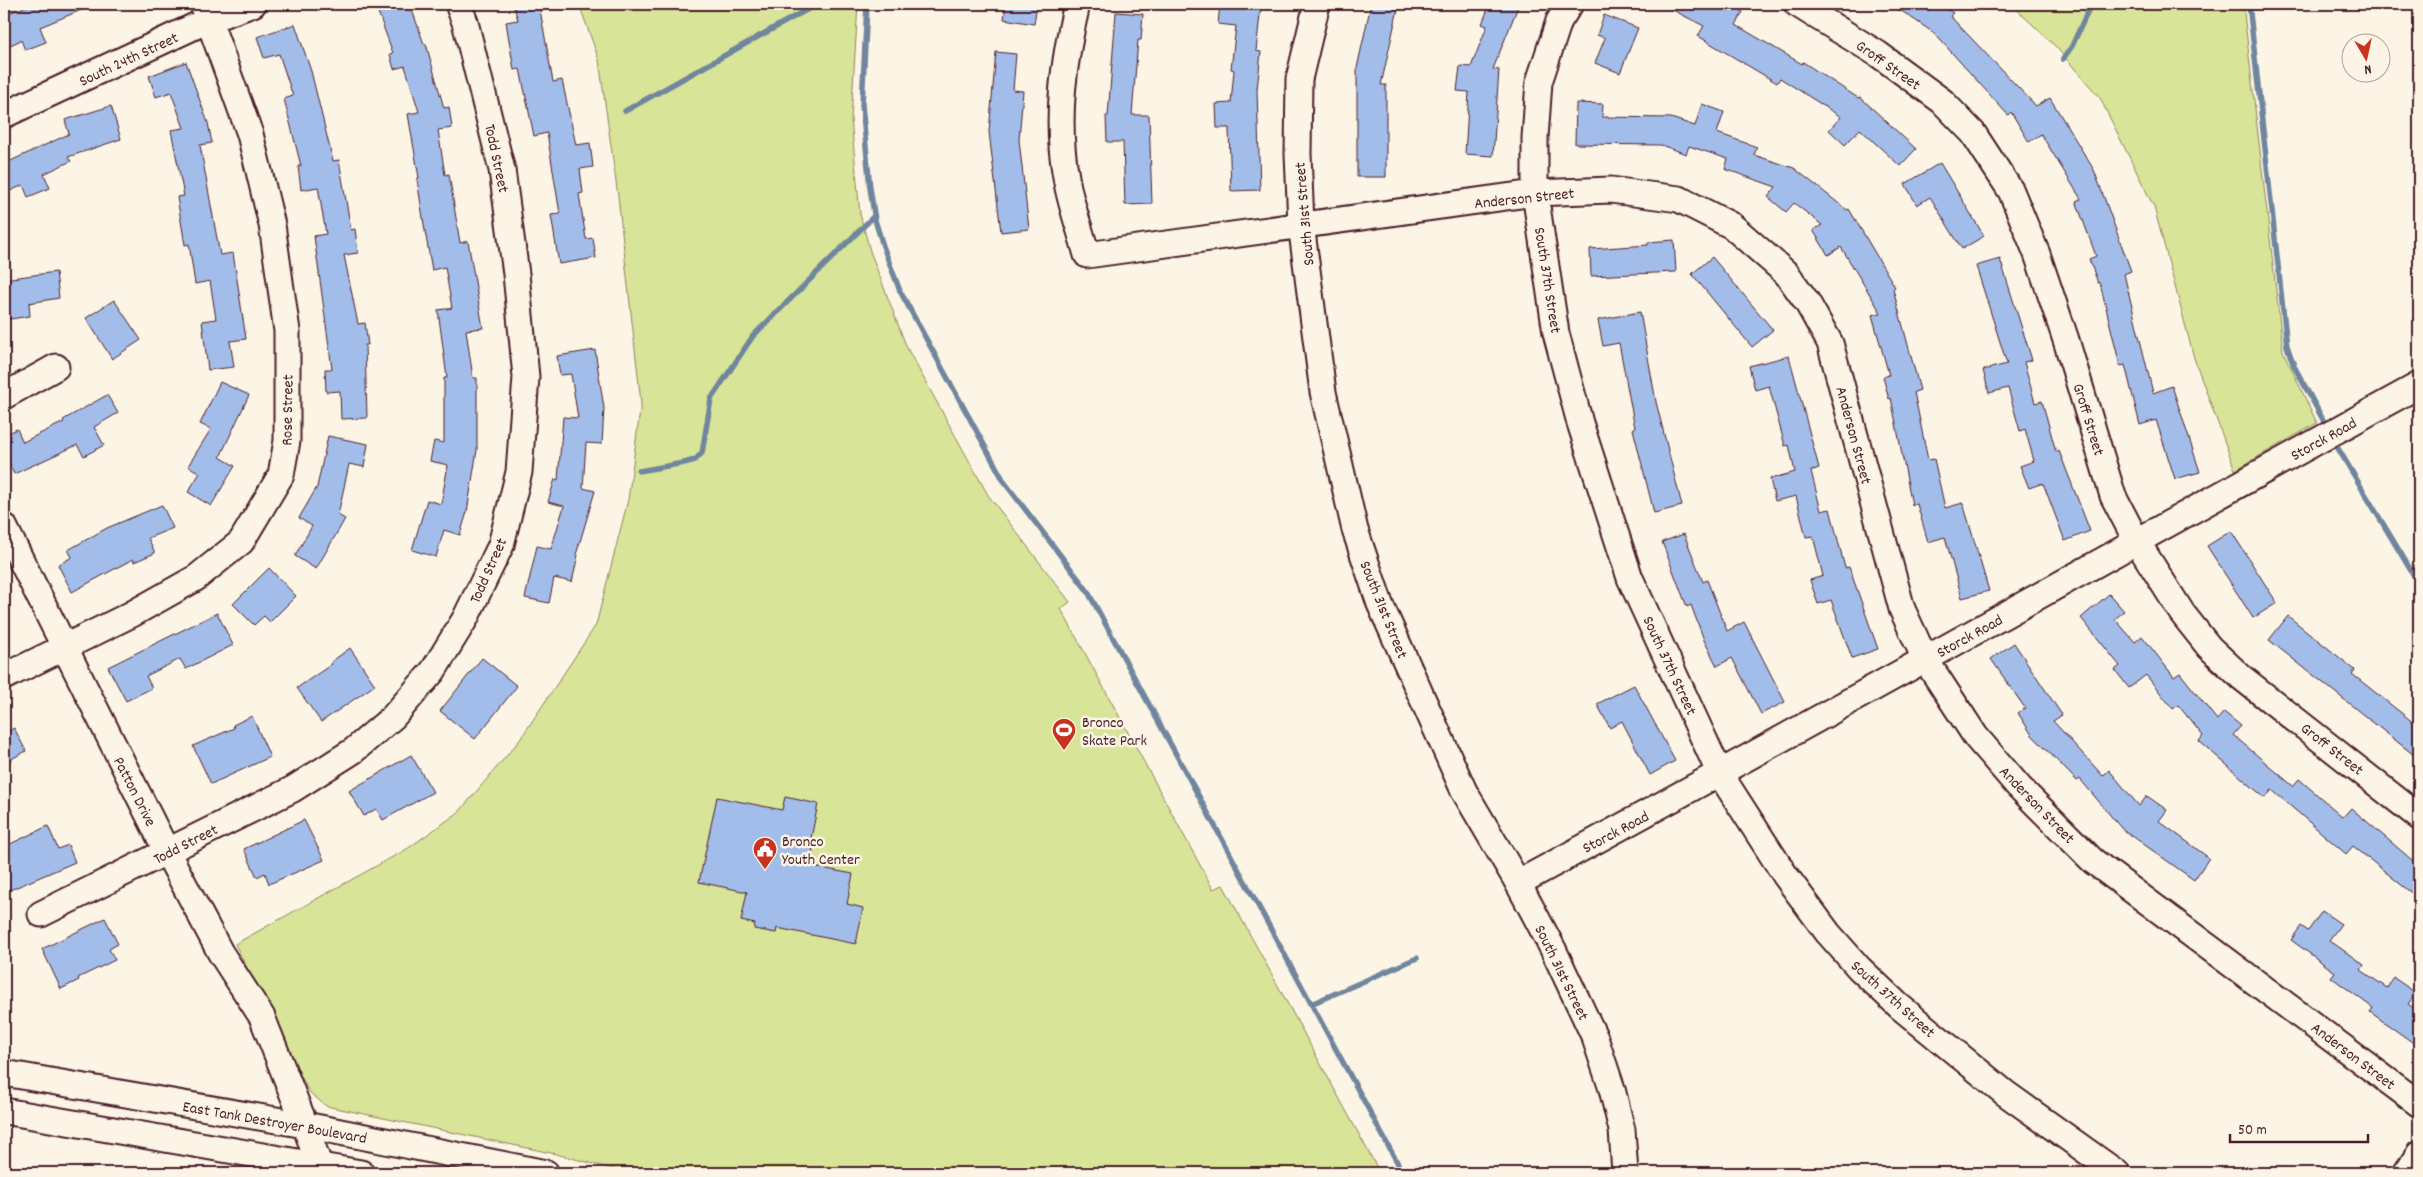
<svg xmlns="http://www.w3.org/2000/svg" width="2423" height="1177" viewBox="0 0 2423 1177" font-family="Dekko,sans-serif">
<rect width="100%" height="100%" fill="#fcf5e5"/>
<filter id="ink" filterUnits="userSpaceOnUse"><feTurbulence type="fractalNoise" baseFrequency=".02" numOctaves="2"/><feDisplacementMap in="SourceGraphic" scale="10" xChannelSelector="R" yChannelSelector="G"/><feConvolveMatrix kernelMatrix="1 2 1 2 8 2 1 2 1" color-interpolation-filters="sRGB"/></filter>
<g filter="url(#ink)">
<g fill="#d8e497" stroke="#918261">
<polygon points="579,4 858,4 851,119 860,214 870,251 907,348 988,495 1070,602 1061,609 1213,889 1223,885 1380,1173 628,1173 556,1154 326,1106 309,1092 235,944 407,849 459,812 519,741 596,625 628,500 641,403 618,196 599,60"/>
<polygon points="2011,4 2243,4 2283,351 2317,423 2235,470 2194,358 2154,207 2100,98 2055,46"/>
</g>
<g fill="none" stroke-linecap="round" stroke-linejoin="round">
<g stroke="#70869e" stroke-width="5.5">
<polyline points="867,4 862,105 870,188 875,220 883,246 900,291 1005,483 1087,590 1403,1173"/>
<polyline points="2249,4 2287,346 2294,366 2328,429"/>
<polyline points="2063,59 2072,46 2091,4"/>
<polyline points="625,111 817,4"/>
<polyline points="2333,440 2419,584"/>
<polyline points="639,471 684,463 695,460 702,453 711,399 753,336 874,216"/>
<polyline points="1311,1004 1417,958"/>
</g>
</g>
<g fill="#a3bdea" stroke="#4a1f2b">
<polygon points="32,4 96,4 40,27 46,42 25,50 21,40 4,48 4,15"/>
<polygon points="375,4 410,4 424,44 426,44 444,108 449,107 452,128 438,130 445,175 449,174 460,243 468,241 483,328 466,330 473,378 477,378 477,450 467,512 460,535 444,530 436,557 412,550 427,500 441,504 448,465 430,461 434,441 444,443 444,378 447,378 438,310 452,308 445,267 432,270 425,231 417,179 419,178 408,114 419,112 405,66 394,69 390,54 393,53"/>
<polygon points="513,4 539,4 553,82 562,80 576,145 590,143 593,167 580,169 583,193 579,194 586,239 593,238 596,258 559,264 551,215 560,214 547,133 534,136 520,69 514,70 506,22 518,20"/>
<polygon points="1006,4 1037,4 1034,24 1004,19"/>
<polygon points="1220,4 1261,6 1256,51 1261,52 1257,90 1260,190 1231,191 1229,128 1217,128 1216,104 1231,103 1234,70 1231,69 1236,26 1218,24"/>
<polygon points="1371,4 1399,4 1381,85 1386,85 1386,177 1357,177 1357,68"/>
<polygon points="1490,4 1519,4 1493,69 1499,70 1493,156 1465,154 1469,92 1457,91 1460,66 1471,67 1487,26 1482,24"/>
<polygon points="1661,4 1730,4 1743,12 1736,25 1802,64 1803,62 1858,98 1860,97 1916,149 1900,166 1860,129 1845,145 1829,130 1841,117 1780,78 1777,83 1698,36 1704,26"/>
<polygon points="1891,4 1939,4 1953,13 1950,16 2036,106 2050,98 2094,170 2131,271 2124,274 2153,393 2172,386 2200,472 2175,479 2156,420 2140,425 2125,365 2120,366 2100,283 2098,283 2089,259 2096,256 2076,201 2081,199 2041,134 2029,142 2011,112 2008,115 1934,33"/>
<polygon points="1116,12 1143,14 1141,40 1138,40 1132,115 1149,115 1152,204 1125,205 1123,142 1107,142 1106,116 1108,116"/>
<polygon points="1604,15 1638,28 1620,73 1595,63 1605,38 1597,35"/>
<polygon points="295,24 311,71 333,161 339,160 351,230 355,229 358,253 344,255 358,324 365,323 368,345 365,345 367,418 341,419 340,391 326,392 325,369 332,369 314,236 326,234 318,187 301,190 298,166 301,166 284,99 293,96 279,54 264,58 257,37"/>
<polygon points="996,52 1016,54 1013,90 1023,91 1019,140 1029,229 1001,232 989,132"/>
<polygon points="186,62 208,123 212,143 200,145 220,255 233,253 246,339 230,341 234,367 208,370 202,321 216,319 210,281 195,284 189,244 185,245 177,197 184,196 171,130 184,128 171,92 156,97 149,76"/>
<polygon points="1576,103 1603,104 1602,117 1671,118 1695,126 1702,104 1724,112 1717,133 1757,147 1754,155 1794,168 1847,210 1849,209 1895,287 1893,289 1920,390 1914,392 1928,460 1934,459 1945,508 1963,503 1989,591 1962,598 1945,537 1928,542 1917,504 1912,505 1891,398 1889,399 1883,377 1889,375 1872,315 1881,313 1841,247 1828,255 1813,230 1822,225 1794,203 1786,212 1768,197 1776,187 1725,169 1728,159 1689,146 1686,154 1661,145 1575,144"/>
<polygon points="111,106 121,139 68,157 71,161 44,174 50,188 28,197 23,185 4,194 4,164 69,134 65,120"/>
<polygon points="1940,163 1984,236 1962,249 1930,197 1917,205 1905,184"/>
<polygon points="1674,240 1676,272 1591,276 1590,249 1648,245 1648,242"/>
<polygon points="1712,257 1773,330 1752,347 1692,274"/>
<polygon points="2000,259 2032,360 2024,362 2035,403 2042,401 2056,452 2059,451 2090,531 2065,541 2043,483 2029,488 2020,466 2034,461 2025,429 2020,431 2008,388 1989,393 1983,370 2007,364 1976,266"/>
<polygon points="56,272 59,298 29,303 30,316 4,320 4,279"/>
<polygon points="114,300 141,340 112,359 86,318"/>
<polygon points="1640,312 1656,402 1682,506 1654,513 1633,429 1635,428 1619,343 1603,346 1598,320"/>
<polygon points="595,350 604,408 602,444 586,443 583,488 595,491 576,555 578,555 572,582 554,578 549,603 525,598 537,546 551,549 564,506 548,502 555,479 558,480 563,417 578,418 571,374 560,375 557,356"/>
<polygon points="1789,356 1819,468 1811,471 1821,511 1830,509 1845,568 1849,567 1878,649 1852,658 1831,600 1818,604 1810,580 1823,576 1813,536 1806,537 1796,496 1775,501 1770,479 1795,472 1789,445 1785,446 1769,386 1755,390 1749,366"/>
<polygon points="220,382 249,395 220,457 235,466 211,506 188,492 200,473 188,466 211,429 200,424"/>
<polygon points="107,395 118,413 94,427 104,445 84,456 77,445 14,474 4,453 4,435 17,429 23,442 64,422 63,420"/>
<polygon points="328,436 368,444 364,467 349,464 338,515 345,519 316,569 295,556 312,526 299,518 317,487"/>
<polygon points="162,505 173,528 148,538 155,553 134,562 133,559 72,592 58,565 72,557 68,550 107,528"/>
<polygon points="2231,531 2277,603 2253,618 2207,546"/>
<polygon points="1684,534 1703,582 1707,580 1727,631 1744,622 1785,702 1761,714 1732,658 1717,666 1704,640 1691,605 1687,607 1662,542"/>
<polygon points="269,568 296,596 270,622 264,616 254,625 233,604"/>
<polygon points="2109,594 2124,611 2115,619 2135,642 2142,636 2174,677 2180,673 2217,720 2224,712 2241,726 2233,735 2293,786 2299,779 2343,817 2351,808 2419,866 2419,899 2353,846 2346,854 2272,790 2265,798 2199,741 2203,736 2178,705 2173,709 2146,675 2129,688 2115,670 2120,666 2081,618"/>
<polygon points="217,613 233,645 186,669 180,659 146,676 152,688 126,701 108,667"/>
<polygon points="2288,616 2355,670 2352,674 2419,727 2419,759 2269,640"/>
<polygon points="2014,643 2062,715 2053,721 2103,776 2109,770 2139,806 2147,796 2167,810 2159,821 2209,858 2194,880 2121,828 2080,779 2077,781 2032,735 2018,713 2025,708 1991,659"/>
<polygon points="350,648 375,685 321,722 297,688 332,664 331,662"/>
<polygon points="482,658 517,686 475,739 440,711"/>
<polygon points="1634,685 1675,761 1650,775 1622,721 1610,728 1597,704"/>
<polygon points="252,716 270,757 211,784 193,746 234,728 233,725"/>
<polygon points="14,728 26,751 4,763 4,734"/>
<polygon points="411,755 433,792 383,820 376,809 364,816 349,791"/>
<polygon points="717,797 782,810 785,797 818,804 809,848 813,849 810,866 853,874 847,904 863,908 856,944 777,928 776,933 754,929 755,924 741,921 747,892 699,882"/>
<polygon points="304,820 324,860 269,884 265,873 257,877 244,849"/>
<polygon points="48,826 58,849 68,845 75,862 10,890 4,876 4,847"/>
<polygon points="2322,911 2341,924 2329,940 2364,965 2361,970 2387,988 2394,978 2416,993 2408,1004 2419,1012 2419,1047 2370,1012 2373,1008 2331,977 2335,972 2291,940 2301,926 2308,931"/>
<polygon points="105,918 118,944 109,949 115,960 78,978 79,980 61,989 42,949"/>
</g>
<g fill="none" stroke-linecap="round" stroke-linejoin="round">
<defs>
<g id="minor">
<path d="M1077 4C1064 60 1055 119 1066 177 1070 203 1080 229 1087 255L1535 193 1611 190 1679 199 1732 226 1787 274 1807 302 1830 343 1902 609 1925 659 1976 737 2019 787 2093 861 2419 1104"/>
<polyline points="1317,4 1299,79 1298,154 1301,224 1323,392 1355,530 1380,604 1464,791 1518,883 1553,949 1595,1038 1612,1089 1622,1130 1625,1173"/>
<polyline points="1570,4 1559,21 1539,82 1535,138 1535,193 1556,333 1580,423 1630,578 1720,774 1785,875 1828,933 1859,968 1899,1006 2005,1093 2117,1173"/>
<polyline points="1797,4 1878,54 1942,101 1973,133 2011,191 2037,254 2066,340 2113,496 2136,540 2182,613 2209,647 2241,677 2419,817"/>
<polyline points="4,115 208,20 253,4"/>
<polyline points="4,396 56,367"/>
<polyline points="4,526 167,852 220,952 262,1017 305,1125 322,1173"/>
<polyline points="4,677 132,614 196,578 241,542 281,475 287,441 287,331 272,225 250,134 203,4"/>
<path d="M1518 883C1820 720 2119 550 2419 385"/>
<polyline points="41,914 293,789 353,751 393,717 433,671 465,619 501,545 519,472 526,377 516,274 502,170 465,22 458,4"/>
<polyline points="4,1073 305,1125 546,1173"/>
<polyline points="4,1111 361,1173"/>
<polyline points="2406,1173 2419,1154"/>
</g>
</defs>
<use href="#minor" stroke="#4a1f2b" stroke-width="29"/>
<use href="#minor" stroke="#fcf5e5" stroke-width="25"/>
</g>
</g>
<defs>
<symbol id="stadium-pin" viewBox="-11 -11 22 30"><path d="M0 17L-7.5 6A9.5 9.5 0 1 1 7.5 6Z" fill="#c8321e" stroke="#fcf5e5"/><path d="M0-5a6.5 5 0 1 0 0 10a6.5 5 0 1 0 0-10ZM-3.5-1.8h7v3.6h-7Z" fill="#fff"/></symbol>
<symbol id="civic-pin" viewBox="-11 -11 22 30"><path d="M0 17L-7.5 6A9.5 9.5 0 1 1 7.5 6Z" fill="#c8321e" stroke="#fcf5e5"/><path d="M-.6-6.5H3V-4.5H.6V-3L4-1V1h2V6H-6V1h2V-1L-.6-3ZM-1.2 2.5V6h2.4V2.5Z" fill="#fff"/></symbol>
</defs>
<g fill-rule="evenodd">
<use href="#stadium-pin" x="1050" y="716" width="28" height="38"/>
<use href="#civic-pin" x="751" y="835" width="28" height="38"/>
</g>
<g text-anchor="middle" stroke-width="5" stroke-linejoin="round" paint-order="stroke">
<g font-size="16" fill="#4a1f2b" stroke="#fcf5e5">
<text transform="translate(128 58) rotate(-25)" y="6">South 24th Street</text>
<text transform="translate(1889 64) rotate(35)" y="6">Groff Street</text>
<text transform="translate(498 158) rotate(78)" y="6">Todd Street</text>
<text transform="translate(1524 197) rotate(-6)" y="6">Anderson Street</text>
<text transform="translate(1303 214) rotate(-95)" y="6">South 31st Street</text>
<text transform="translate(1549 280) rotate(81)" y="6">South 37th Street</text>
<text transform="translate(286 410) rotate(-89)" y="6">Rose Street</text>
<text transform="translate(2090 419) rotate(73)" y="6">Groff Street</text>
<text transform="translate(1855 435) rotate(75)" y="6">Anderson Street</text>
<text transform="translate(2323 438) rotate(-29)" y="6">Storck Road</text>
<text transform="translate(487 570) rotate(-66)" y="6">Todd Street</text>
<text transform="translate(1385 609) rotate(68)" y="6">South 31st Street</text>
<text transform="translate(1969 635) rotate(-29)" y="6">Storck Road</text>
<text transform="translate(1671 665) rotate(65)" y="6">South 37th Street</text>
<text transform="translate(2333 748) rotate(38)" y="6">Groff Street</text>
<text transform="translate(136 791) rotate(63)" y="6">Patton Drive</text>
<text transform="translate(2038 804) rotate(46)" y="6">Anderson Street</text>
<text transform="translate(1615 831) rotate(-28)" y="6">Storck Road</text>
<text transform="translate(185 843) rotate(-27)" y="6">Todd Street</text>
<text transform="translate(1563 972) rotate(64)" y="6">South 31st Street</text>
<text transform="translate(1894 998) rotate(42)" y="6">South 37th Street</text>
<text transform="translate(2354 1055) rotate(37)" y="6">Anderson Street</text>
<text transform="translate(275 1121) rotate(10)" y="6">East Tank Destroyer Boulevard</text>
</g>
<g font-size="16" fill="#4a1f2b" stroke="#fcf5e5" text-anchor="start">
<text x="1082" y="727">Bronco<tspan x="1082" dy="18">Skate Park</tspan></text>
<text x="782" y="846">Bronco<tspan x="782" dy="18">Youth Center</tspan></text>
</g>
</g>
<rect width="2423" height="1177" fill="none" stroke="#fcf5e5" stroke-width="20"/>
<rect x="10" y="10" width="2403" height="1157" fill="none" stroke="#4a1f2b" stroke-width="2" filter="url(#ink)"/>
<g transform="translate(2366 58) rotate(171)"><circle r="24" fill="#fcf5e5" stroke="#b59f9b"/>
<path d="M0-4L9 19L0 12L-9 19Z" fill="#c8321e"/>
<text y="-8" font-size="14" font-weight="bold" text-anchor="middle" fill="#4a1f2b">N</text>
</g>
<path d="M2230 1134v8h138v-8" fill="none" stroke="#4a1f2b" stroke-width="2.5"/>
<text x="2238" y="1134" font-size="15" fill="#4a1f2b" stroke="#fcf5e5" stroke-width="4" paint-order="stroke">50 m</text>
</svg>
